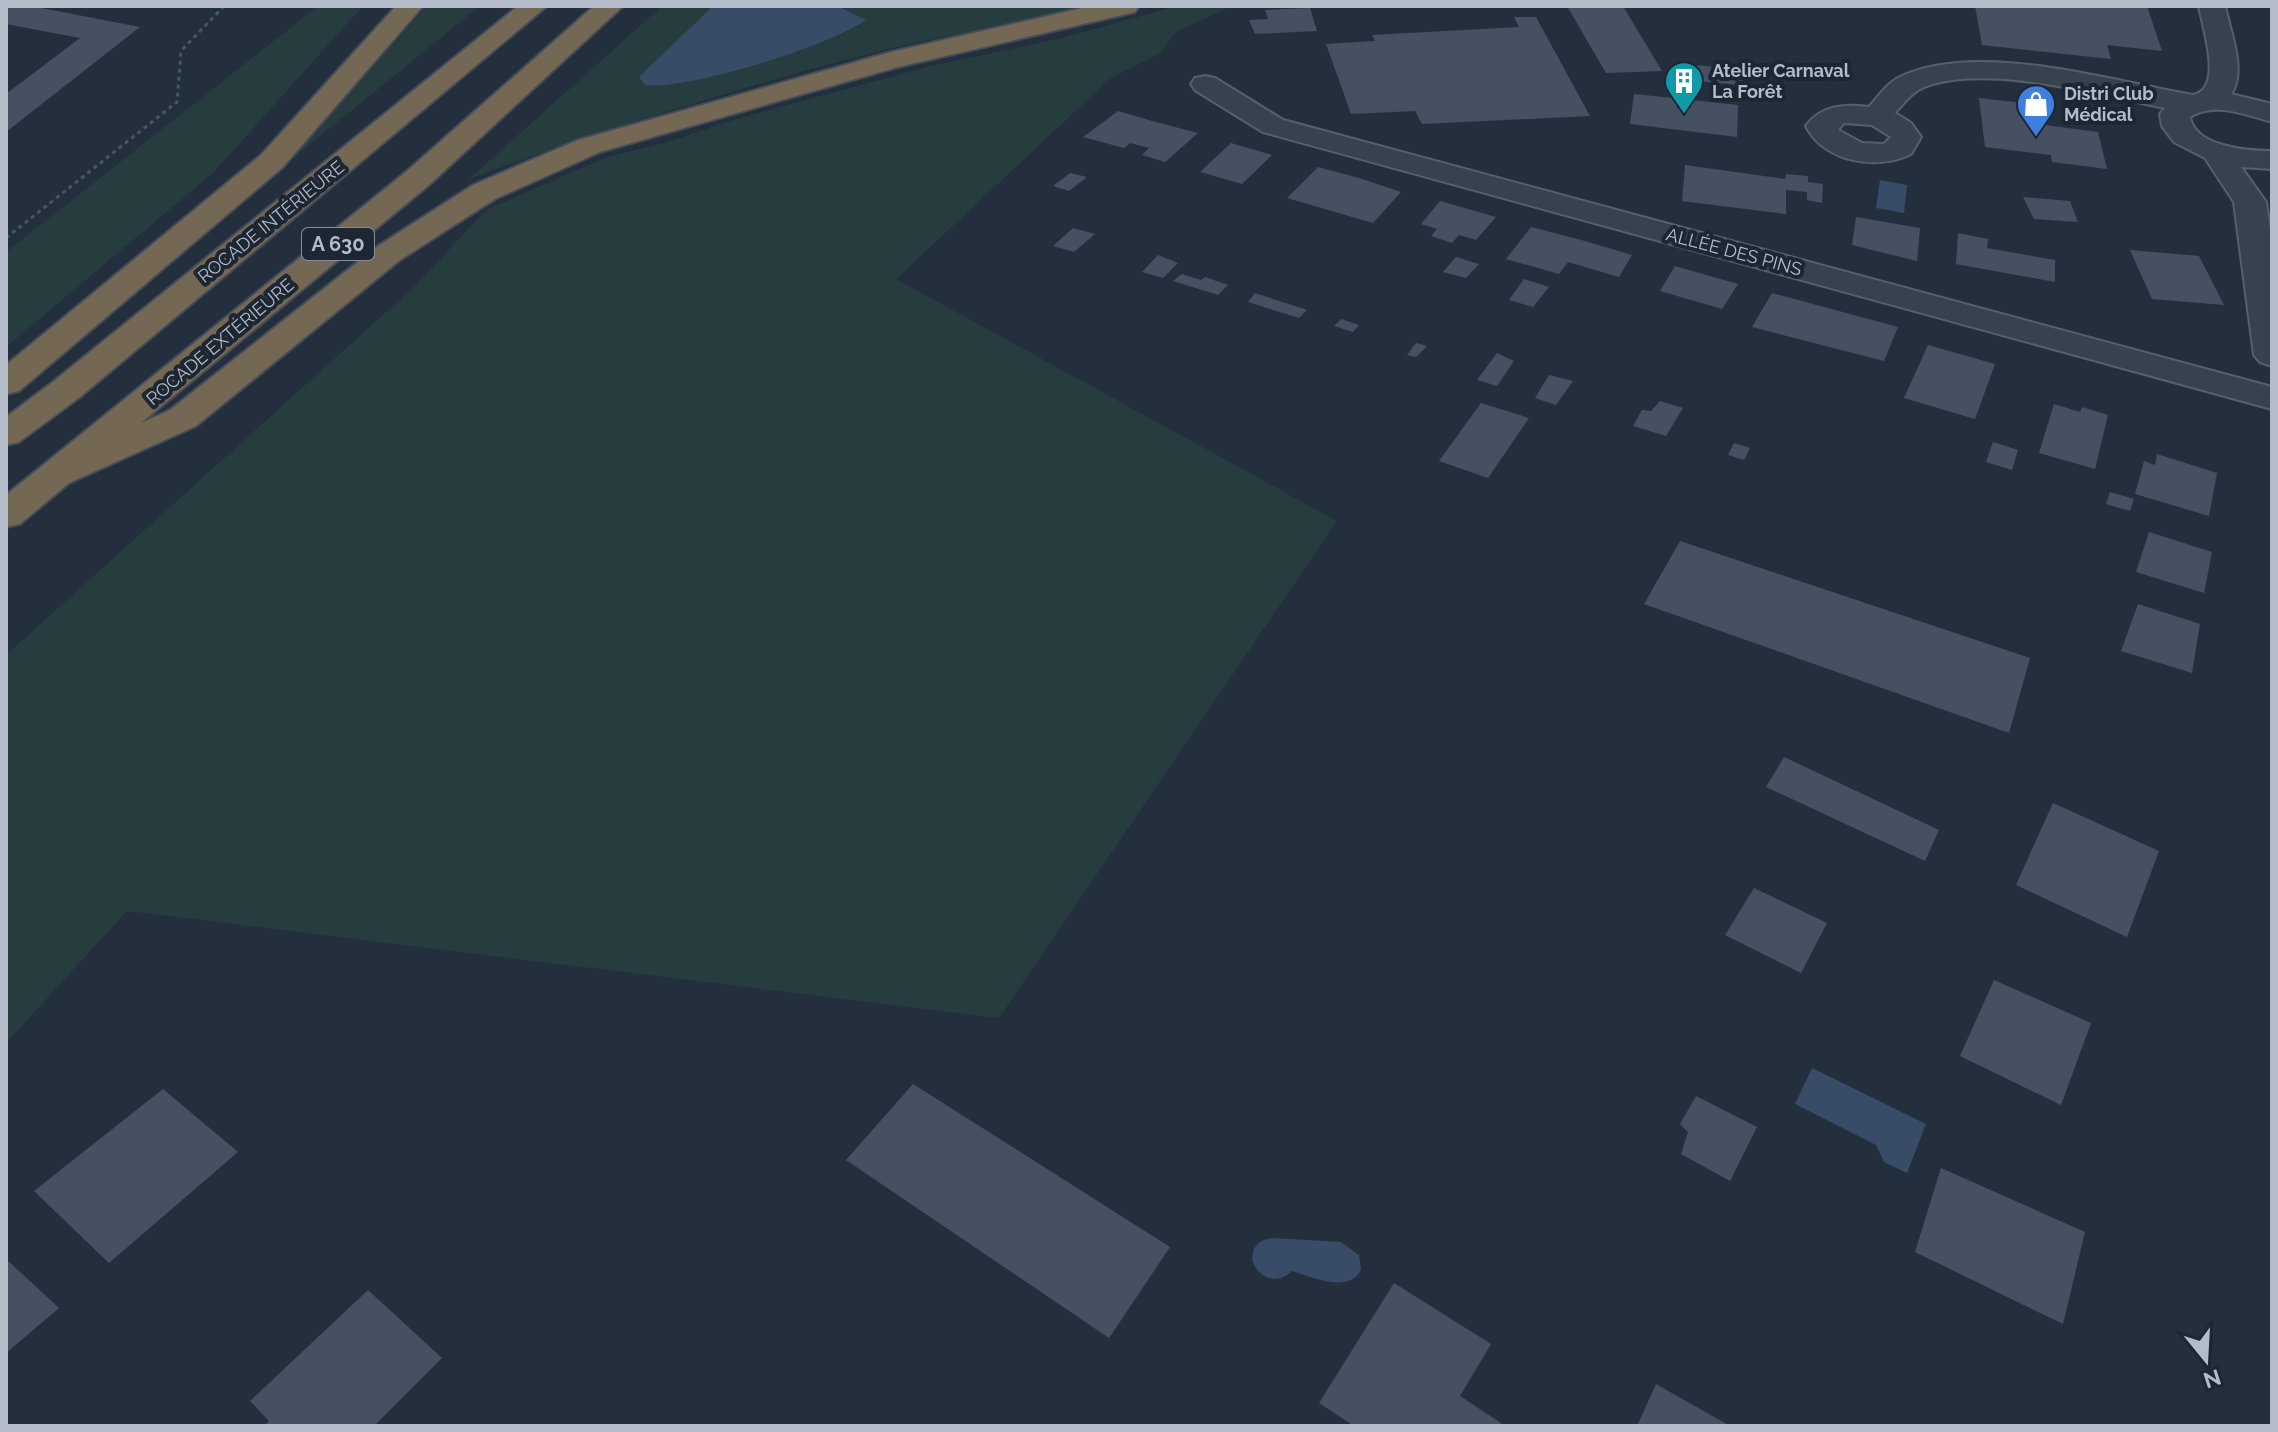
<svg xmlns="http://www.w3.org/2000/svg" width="2278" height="1432" viewBox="0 0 2278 1432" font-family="Raleway,sans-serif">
<rect width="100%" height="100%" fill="#242f3e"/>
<g fill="#263c3f">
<polygon points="318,6 363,6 213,173 6,347 6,252"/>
<polygon points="427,6 480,6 288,162"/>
<path d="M662 6H1090C1023 24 955 33 888 49 746 85 606 129 469 179Z"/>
<polygon points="1177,6 1232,6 1176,32 1159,54 1111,78 896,279 1337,521 999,1018 127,911 6,1043 6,655 415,286 486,210 607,157 665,143 736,119 931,66 1062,38"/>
</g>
<g fill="#394c67">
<path d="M713 6H837L866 20C831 45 687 91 645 85L639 77Z"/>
<polygon points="1880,180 1907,185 1904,213 1876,208"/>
<polygon points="1812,1068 1926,1124 1907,1173 1884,1162 1876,1145 1795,1104"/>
<path d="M1272 1238 1341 1242 1359 1255 1361 1270C1348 1294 1312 1277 1292 1271 1277 1286 1257 1278 1252 1259 1253 1245 1259 1240 1272 1238Z"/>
</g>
<g fill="#455162">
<polygon points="6,6 31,6 140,27 6,132 6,94 80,38 6,24"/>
<polygon points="1567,6 1623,6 1662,71 1606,73"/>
<polygon points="1975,6 2147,6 2162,51 2107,45 2111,59 1982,45"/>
<polygon points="1310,8 1317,31 1255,34 1249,20 1268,19 1265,10"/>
<polygon points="1514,17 1536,17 1590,116 1422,124 1415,111 1351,114 1326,44 1375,41 1372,35 1519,27"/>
<polygon points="1697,65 1749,71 1749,86 1697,81"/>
<polygon points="1634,94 1738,105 1737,137 1630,124"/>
<polygon points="1979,98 2041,105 2045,125 2098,132 2107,169 2052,162 2051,155 1985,147"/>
<polygon points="1118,111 1156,122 1198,133 1165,162 1142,155 1149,148 1130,143 1124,148 1083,137"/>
<polygon points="1231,143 1272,155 1242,184 1200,172"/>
<polygon points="1685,165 1785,179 1786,174 1808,176 1808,182 1823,184 1822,203 1807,200 1807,192 1786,190 1786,214 1682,201"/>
<polygon points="1318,167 1359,178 1401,192 1373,223 1287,198"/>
<polygon points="1070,173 1087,177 1069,191 1053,186"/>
<polygon points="2023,197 2070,201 2078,222 2034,219"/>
<polygon points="1440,201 1496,217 1476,240 1459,235 1452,243 1431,236 1437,229 1421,224"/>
<polygon points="1856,217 1920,228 1917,261 1852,245"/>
<polygon points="1531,227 1585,241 1632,255 1619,277 1568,262 1559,274 1506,259"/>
<polygon points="1073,228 1095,234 1074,252 1053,246"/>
<polygon points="1958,233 1988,239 1987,248 2055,260 2055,282 1956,264"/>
<polygon points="2130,250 2199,256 2224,305 2152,299"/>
<polygon points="1158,255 1178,263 1163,278 1142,272"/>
<polygon points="1456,257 1479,264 1466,278 1443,272"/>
<polygon points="1675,266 1738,284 1722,309 1660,291"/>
<polygon points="1182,274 1201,280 1205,277 1228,285 1218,295 1173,281"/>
<polygon points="1524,279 1549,287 1533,307 1509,300"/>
<polygon points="1255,293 1307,310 1299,318 1248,302"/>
<polygon points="1772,293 1898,327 1884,361 1752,327"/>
<polygon points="1341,319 1359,325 1353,332 1334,326"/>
<polygon points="1416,343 1427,346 1416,357 1407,355"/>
<polygon points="1928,345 1995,364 1975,419 1904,398"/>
<polygon points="1497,353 1514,361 1497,386 1477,380"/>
<polygon points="1549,375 1573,381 1556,405 1535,398"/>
<polygon points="1660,401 1683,408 1666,436 1633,426 1642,410 1651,411"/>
<polygon points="1481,403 1529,418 1488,478 1439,461"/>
<polygon points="2054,404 2080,412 2082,407 2108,415 2095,469 2039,453"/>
<polygon points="1993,442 2018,450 2012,470 1986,462"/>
<polygon points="1734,443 1750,448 1744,460 1728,455"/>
<polygon points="2157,454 2217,473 2209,516 2135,494 2144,461 2155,465"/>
<polygon points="2110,492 2134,499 2130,511 2106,504"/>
<polygon points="2149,532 2212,552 2204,593 2136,572"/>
<polygon points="1680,541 2030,658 2009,733 1644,604"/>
<polygon points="2138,604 2200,624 2192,673 2121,651"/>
<polygon points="1784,757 1939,830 1925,861 1766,787"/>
<polygon points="2053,803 2159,851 2127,937 2016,885"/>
<polygon points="1754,888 1827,923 1801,973 1725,935"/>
<polygon points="1994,980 2091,1023 2061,1105 1960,1056"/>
<polygon points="913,1084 1170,1247 1109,1338 846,1160"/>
<polygon points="163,1089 238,1152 109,1263 34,1191"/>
<polygon points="1696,1096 1757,1127 1730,1181 1681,1154 1688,1132 1680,1124"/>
<polygon points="1941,1168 2085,1232 2063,1324 1915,1252"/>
<polygon points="6,1259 59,1308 6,1353"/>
<polygon points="1394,1283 1491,1344 1460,1396 1501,1423 1499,1426 1354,1426 1319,1403"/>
<polygon points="368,1290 442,1358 374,1426 264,1426 269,1421 250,1401"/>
<polygon points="1656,1384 1730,1426 1637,1426"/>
</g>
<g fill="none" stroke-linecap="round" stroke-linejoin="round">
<defs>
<g id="street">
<path d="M2199 6H2225C2230 31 2247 72 2231 94L2272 104V122C2247 115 2214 101 2190 117 2195 147 2248 151 2272 151V169L2241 167 2266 202 2272 243V366L2260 362 2254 355 2234 202 2205 158 2174 142 2162 126 2160 114 2165 108C2100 95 1983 62 1922 88 1911 93 1903 104 1895 113L1911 123 1921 137 1911 154C1876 171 1824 162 1806 126 1821 105 1845 104 1869 107 1878 97 1887 83 1900 77 1977 40 2111 81 2193 95 2224 89 2203 29 2199 6ZM1844 123 1872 125 1891 137 1884 144 1862 143 1838 130Z"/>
<polygon points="1205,76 1215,78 1283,120 2272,387 2272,409 1263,132 1195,90 1191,84 1195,78"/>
</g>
<g id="highway">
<polygon points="396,6 423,6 283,167 19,391 6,394 6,365 261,155"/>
<polygon points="518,6 547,6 80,397 19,442 6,445 6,417 54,381"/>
<polygon points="594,6 623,6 429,185 141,423 170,410 378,246 473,185 578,140 891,52 1091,6 1139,6 1135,12 898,67 600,152 495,199 400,260 196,426 69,483 20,524 6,527 6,495 407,171"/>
</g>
</defs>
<use href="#street" stroke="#565f6c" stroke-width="4"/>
<use href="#highway" stroke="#434c59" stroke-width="4"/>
<polyline stroke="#44595c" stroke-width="3" stroke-dasharray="4 4" stroke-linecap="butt" points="6,238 177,102 181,51 224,6"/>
<use href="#street" fill="#38414e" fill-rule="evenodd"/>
<use href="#highway" fill="#746855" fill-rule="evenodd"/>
</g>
<defs>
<symbol id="building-pin" viewBox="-11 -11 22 30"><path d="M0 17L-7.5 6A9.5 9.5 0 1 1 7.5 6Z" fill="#0f9aa8" stroke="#1d2633"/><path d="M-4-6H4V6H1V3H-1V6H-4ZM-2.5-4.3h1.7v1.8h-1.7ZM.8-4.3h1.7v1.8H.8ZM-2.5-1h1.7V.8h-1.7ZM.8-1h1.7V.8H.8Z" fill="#fff"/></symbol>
<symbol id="shop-pin" viewBox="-11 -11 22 30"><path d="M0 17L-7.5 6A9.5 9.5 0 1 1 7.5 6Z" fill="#3f7fe0" stroke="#1d2633"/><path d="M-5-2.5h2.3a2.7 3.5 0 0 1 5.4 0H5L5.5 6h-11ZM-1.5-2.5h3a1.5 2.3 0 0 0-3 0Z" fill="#fff"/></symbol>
</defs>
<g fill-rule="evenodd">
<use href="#building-pin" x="1662" y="59" width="44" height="60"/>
<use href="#shop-pin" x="2014" y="82" width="44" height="60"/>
</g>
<g text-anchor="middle" stroke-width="8" stroke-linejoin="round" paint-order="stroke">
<g font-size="18" font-weight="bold" fill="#b4bcc9" stroke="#1d2633" text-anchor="start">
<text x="1712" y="77">Atelier Carnaval<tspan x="1712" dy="21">La Forêt</tspan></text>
<text x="2064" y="100">Distri Club<tspan x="2064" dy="21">Médical</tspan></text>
</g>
<g font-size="18" fill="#b4bcc9" stroke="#1d2633">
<text transform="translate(271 222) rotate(-39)" y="6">ROCADE INTÉRIEURE</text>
<text transform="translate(1734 252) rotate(15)" y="6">ALLÉE DES PINS</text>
<text transform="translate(220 342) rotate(-40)" y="6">ROCADE EXTÉRIEURE</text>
</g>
<rect fill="#1d2633" stroke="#878f9c" stroke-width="2" x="302" y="228" width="72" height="32" rx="6"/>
<g font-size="20" font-weight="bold" fill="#b4bcc9">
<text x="338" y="251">A 630</text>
</g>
</g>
<rect width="2278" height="1432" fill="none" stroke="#b4bcc9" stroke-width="16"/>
<g transform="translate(2206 1360) rotate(162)" stroke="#1d2633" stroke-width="6" paint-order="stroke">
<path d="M0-6L14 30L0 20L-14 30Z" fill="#b4bcc9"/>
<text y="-12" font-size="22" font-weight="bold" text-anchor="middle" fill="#b4bcc9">N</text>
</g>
</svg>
